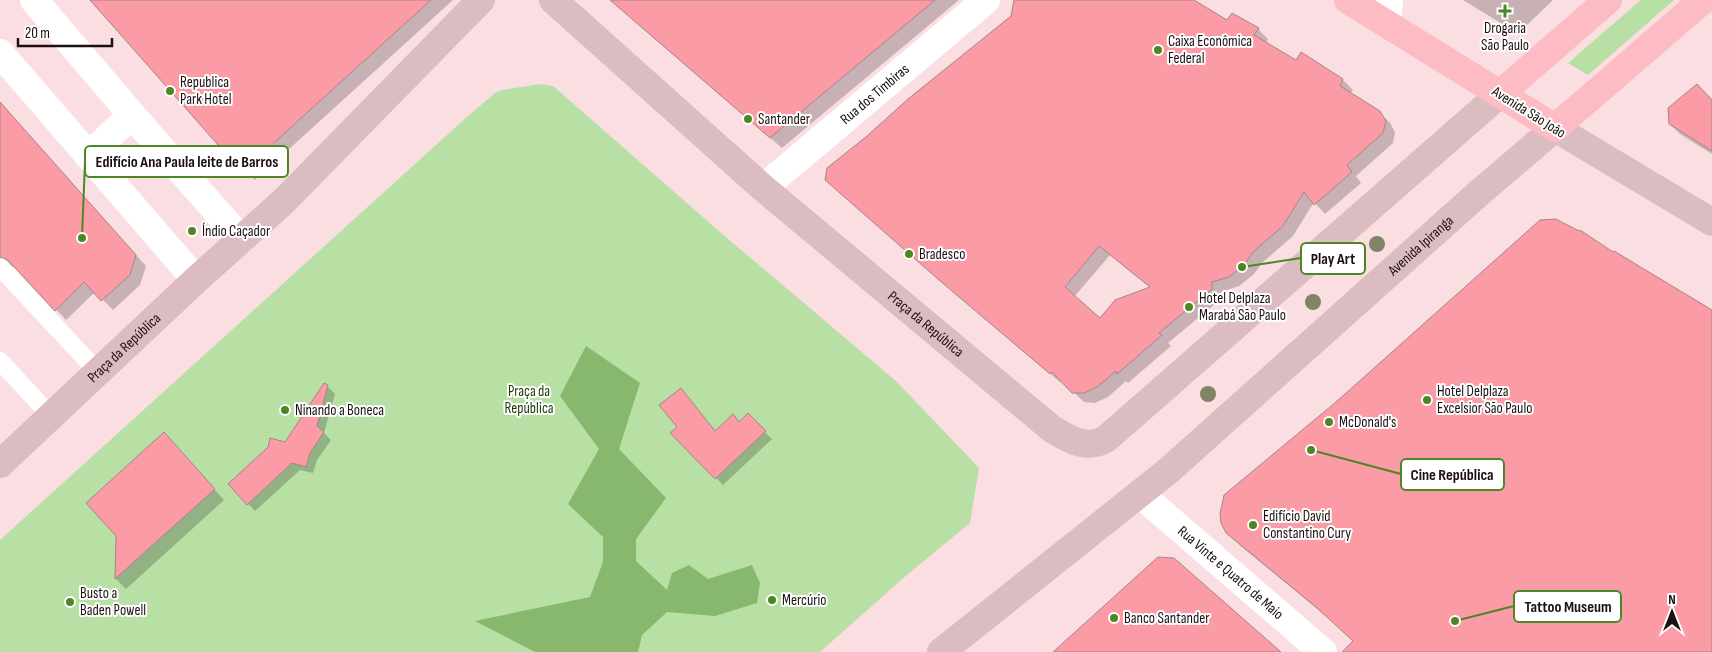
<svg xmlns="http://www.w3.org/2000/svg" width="1712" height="652" viewBox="0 0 1712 652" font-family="'Sofia Sans Condensed',sans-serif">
  <rect width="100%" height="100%" fill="#fbdee1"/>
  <g fill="#b8dfa4">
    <polygon points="1641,0 1674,0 1588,75 1568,63"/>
    <polygon points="541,84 553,86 720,232 897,382 979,468 970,523 908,574 820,652 0,652 0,540 468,116 495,93 502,90"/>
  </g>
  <polygon fill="#87b86d" points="586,346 640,383 619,449 666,498 636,539 636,561 667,590 672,573 689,565 708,579 752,565 760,583 757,603 715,616 667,612 642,635 638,652 535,652 475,621 590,597 603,562 603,537 568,504 599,449 560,396"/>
  <g fill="#0003" fill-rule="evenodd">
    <polygon points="91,0 453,0 255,180 235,162"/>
    <polygon points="610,0 959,0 782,148"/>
    <path d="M 1020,0 L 1192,0 L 1227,22 L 1258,29 L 1268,39 L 1266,43 L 1297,62 L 1343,80 L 1353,90 L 1350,94 L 1379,112 L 1390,123 L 1395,132 L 1393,143 L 1356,176 L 1361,183 L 1325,214 L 1314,202 L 1293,236 L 1263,262 L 1254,274 L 1239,286 L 1221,292 L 1221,299 L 1168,343 L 1171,346 L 1128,383 L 1126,381 L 1108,397 L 1095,403 L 1084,402 L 1062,381 L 1061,383 L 837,190 L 1012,17 ZM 1110,255 L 1151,288 L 1100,319 L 1074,297 Z"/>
    <polygon points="1463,0 1553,0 1527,25 1504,25"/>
    <polygon points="1712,101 1712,154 1680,134 1670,124"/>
    <polygon points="0,103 146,266 140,285 113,310 95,292 66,320 18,269 14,267 6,268 0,262"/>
    <polygon points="1712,319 1712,652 1360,652 1354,641 1328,618 1242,547 1230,535"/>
    <polygon points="327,386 335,394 324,433 331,440 317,460 313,473 300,470 255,511 229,484 285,443"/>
    <polygon points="681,389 716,432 740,423 748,415 772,439 723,485 672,433 679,427"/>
    <polygon points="164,433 224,500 126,589 116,579 118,535"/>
  </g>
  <g fill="#fa9ba5" stroke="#a58588" fill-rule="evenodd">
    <polygon points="90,0 431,0 244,170 234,163"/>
    <polygon points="610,0 935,0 770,138"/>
    <path d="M 1014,0 L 1194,0 L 1227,20 L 1232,13 L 1259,28 L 1254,35 L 1296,60 L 1301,52 L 1343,79 L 1340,86 L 1380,111 L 1386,121 L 1383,133 L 1347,165 L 1352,172 L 1314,205 L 1304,192 L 1283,226 L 1253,252 L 1245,264 L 1229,277 L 1212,282 L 1212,289 L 1159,333 L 1162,335 L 1117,374 L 1116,371 L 1097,387 L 1084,393 L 1072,393 L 1052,372 L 1050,374 L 939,280 L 825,180 L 827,168 L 867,136 L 908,99 L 1011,16 ZM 1099,246 L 1150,287 L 1115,300 L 1100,318 L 1065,287 Z"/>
    <polygon points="1697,84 1712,100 1712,151 1669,124 1668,108"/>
    <polygon points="0,102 136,255 130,275 101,301 84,282 55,311 8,260 0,257"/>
    <polygon points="1556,219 1579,231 1580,230 1613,252 1614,251 1712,310 1712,652 1342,652 1353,641 1316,607 1226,533 1221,523 1220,514 1224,495 1336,402 1540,220"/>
    <polygon points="324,383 328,385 317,426 324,432 310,453 306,467 292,463 247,505 228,484 268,447 270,438 285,442"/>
    <polygon points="681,388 715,431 733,414 739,422 748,413 766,431 715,479 670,433 677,427 659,405"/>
    <polygon points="164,432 215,489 115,579 116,536 86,503"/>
    <polygon points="1158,557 1174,558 1281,652 1053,652"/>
  </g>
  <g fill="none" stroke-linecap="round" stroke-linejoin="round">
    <g stroke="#fff" stroke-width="18">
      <polyline points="0,267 98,372"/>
      <polyline points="0,361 51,416"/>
    </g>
    <g stroke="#fff" stroke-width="28">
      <polyline points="1387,24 1389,0"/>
      <path id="s1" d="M 763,188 L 986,0"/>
      <path id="s2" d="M 1140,494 L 1323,652"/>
    </g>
    <g stroke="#fff" stroke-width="28">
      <polyline points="34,0 132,115 241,239"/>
      <polyline points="0,53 196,280"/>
      <polyline points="88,156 132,115"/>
    </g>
    <g stroke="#dbbdc1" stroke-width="28">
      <path id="s3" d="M 553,0 L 763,188 L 1052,429 C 1070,440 1086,450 1106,439 L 1500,94"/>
      <path id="s4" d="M 0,464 L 196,280 L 284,201 L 481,0"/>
      <path id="s5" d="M 941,652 L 1168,471 L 1479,193 L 1555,128 L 1712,222"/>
    </g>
    <g stroke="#fdbbc4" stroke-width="28">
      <polyline points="1348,0 1555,128 1703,0"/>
      <polyline points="1500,94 1608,0"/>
    </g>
  </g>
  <g fill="#808467">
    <circle cx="1377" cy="244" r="8"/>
    <circle cx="1313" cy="302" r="8"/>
    <circle cx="1208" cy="394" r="8"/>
  </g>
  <g fill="#4c8724" stroke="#fff" stroke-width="2">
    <path d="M1502.5 3.5h5v5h5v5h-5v5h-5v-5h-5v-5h5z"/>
    <circle cx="1158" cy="50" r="5"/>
    <circle cx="170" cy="91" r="5"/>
    <circle cx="748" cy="119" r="5"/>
    <circle cx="192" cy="231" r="5"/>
    <circle cx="909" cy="254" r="5"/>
    <circle cx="1189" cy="307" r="5"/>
    <circle cx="1427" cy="400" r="5"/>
    <circle cx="285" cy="410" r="5"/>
    <circle cx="1329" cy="422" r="5"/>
    <circle cx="1253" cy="525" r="5"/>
    <circle cx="772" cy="600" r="5"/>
    <circle cx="70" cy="602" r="5"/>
    <circle cx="1114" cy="618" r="5"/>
  </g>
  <g text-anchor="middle" stroke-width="4" stroke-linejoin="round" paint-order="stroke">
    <g font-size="15" fill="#1c1011" stroke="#fff" text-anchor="start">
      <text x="1505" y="33" text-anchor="middle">Drogaria<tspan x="1505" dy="17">São Paulo</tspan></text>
      <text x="1168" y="46">Caixa Econômica<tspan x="1168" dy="17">Federal</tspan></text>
      <text x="180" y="87">Republica<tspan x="180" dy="17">Park Hotel</tspan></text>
      <text x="758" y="124">Santander</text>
      <text x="202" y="236">Índio Caçador</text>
      <text x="919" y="259">Bradesco</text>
      <text x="1199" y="303">Hotel Delplaza<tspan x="1199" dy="17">Marabá São Paulo</tspan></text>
      <text x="1437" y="396">Hotel Delplaza<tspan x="1437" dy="17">Excelsior São Paulo</tspan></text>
      <text x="295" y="415">Ninando a Boneca</text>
      <text x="1339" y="427">McDonald's</text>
      <text x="1263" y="521">Edifício David<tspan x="1263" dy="17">Constantino Cury</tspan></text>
      <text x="80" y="598">Busto a<tspan x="80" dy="17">Baden Powell</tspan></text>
      <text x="782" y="605">Mercúrio</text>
      <text x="1124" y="623">Banco Santander</text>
    </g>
    <g font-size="15" fill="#1c1011" stroke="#fff">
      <text dy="5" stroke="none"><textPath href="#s1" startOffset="146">Rua dos Timbiras</textPath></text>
      <text transform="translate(1529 112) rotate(32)" y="5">Avenida São João</text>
      <text dy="5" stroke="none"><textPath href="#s5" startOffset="629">Avenida Ipiranga</textPath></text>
      <text dy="5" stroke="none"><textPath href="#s3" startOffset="494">Praça da República</textPath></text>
      <text dy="5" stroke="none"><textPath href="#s4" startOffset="170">Praça da República</textPath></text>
      <text dy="5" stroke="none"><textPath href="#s2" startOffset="120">Rua Vinte e Quatro de Maio</textPath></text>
    </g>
    <g font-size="15" fill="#1b3a04" stroke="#fff">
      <text x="529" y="396">Praça da<tspan x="529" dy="17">República</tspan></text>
    </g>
  </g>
  <path fill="none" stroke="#4c8724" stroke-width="2" d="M82 238L85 161M1242 267L1301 258M1311 450L1401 474M1455 621L1514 606"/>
  <g fill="#4c8724" stroke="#fff" stroke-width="2">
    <circle cx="82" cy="238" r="5"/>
    <circle cx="1242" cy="267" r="5"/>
    <circle cx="1311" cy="450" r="5"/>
    <circle cx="1455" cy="621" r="5"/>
  </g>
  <g fill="#fff" stroke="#4c8724" stroke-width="2">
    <rect x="85" y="146" width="203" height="31" rx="5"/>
    <rect x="1301" y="243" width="64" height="31" rx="5"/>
    <rect x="1401" y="459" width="103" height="31" rx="5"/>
    <rect x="1514" y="591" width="107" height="31" rx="5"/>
  </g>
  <g font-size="16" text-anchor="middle" font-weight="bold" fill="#1c1011">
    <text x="187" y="167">Edifício Ana Paula leite de Barros</text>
    <text x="1333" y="264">Play Art</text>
    <text x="1452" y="480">Cine República</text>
    <text x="1568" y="612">Tattoo Museum</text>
  </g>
  <g transform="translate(1672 612)" stroke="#ffffff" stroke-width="4" paint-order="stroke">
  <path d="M0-4L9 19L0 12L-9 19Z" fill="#1c1011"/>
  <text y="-8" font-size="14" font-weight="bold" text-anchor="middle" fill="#1c1011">N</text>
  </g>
  <path d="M18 38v8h94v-8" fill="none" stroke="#1c1011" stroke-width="2.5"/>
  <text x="25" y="38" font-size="15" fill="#1c1011" stroke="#ffffff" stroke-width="4" paint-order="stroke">20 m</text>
</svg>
